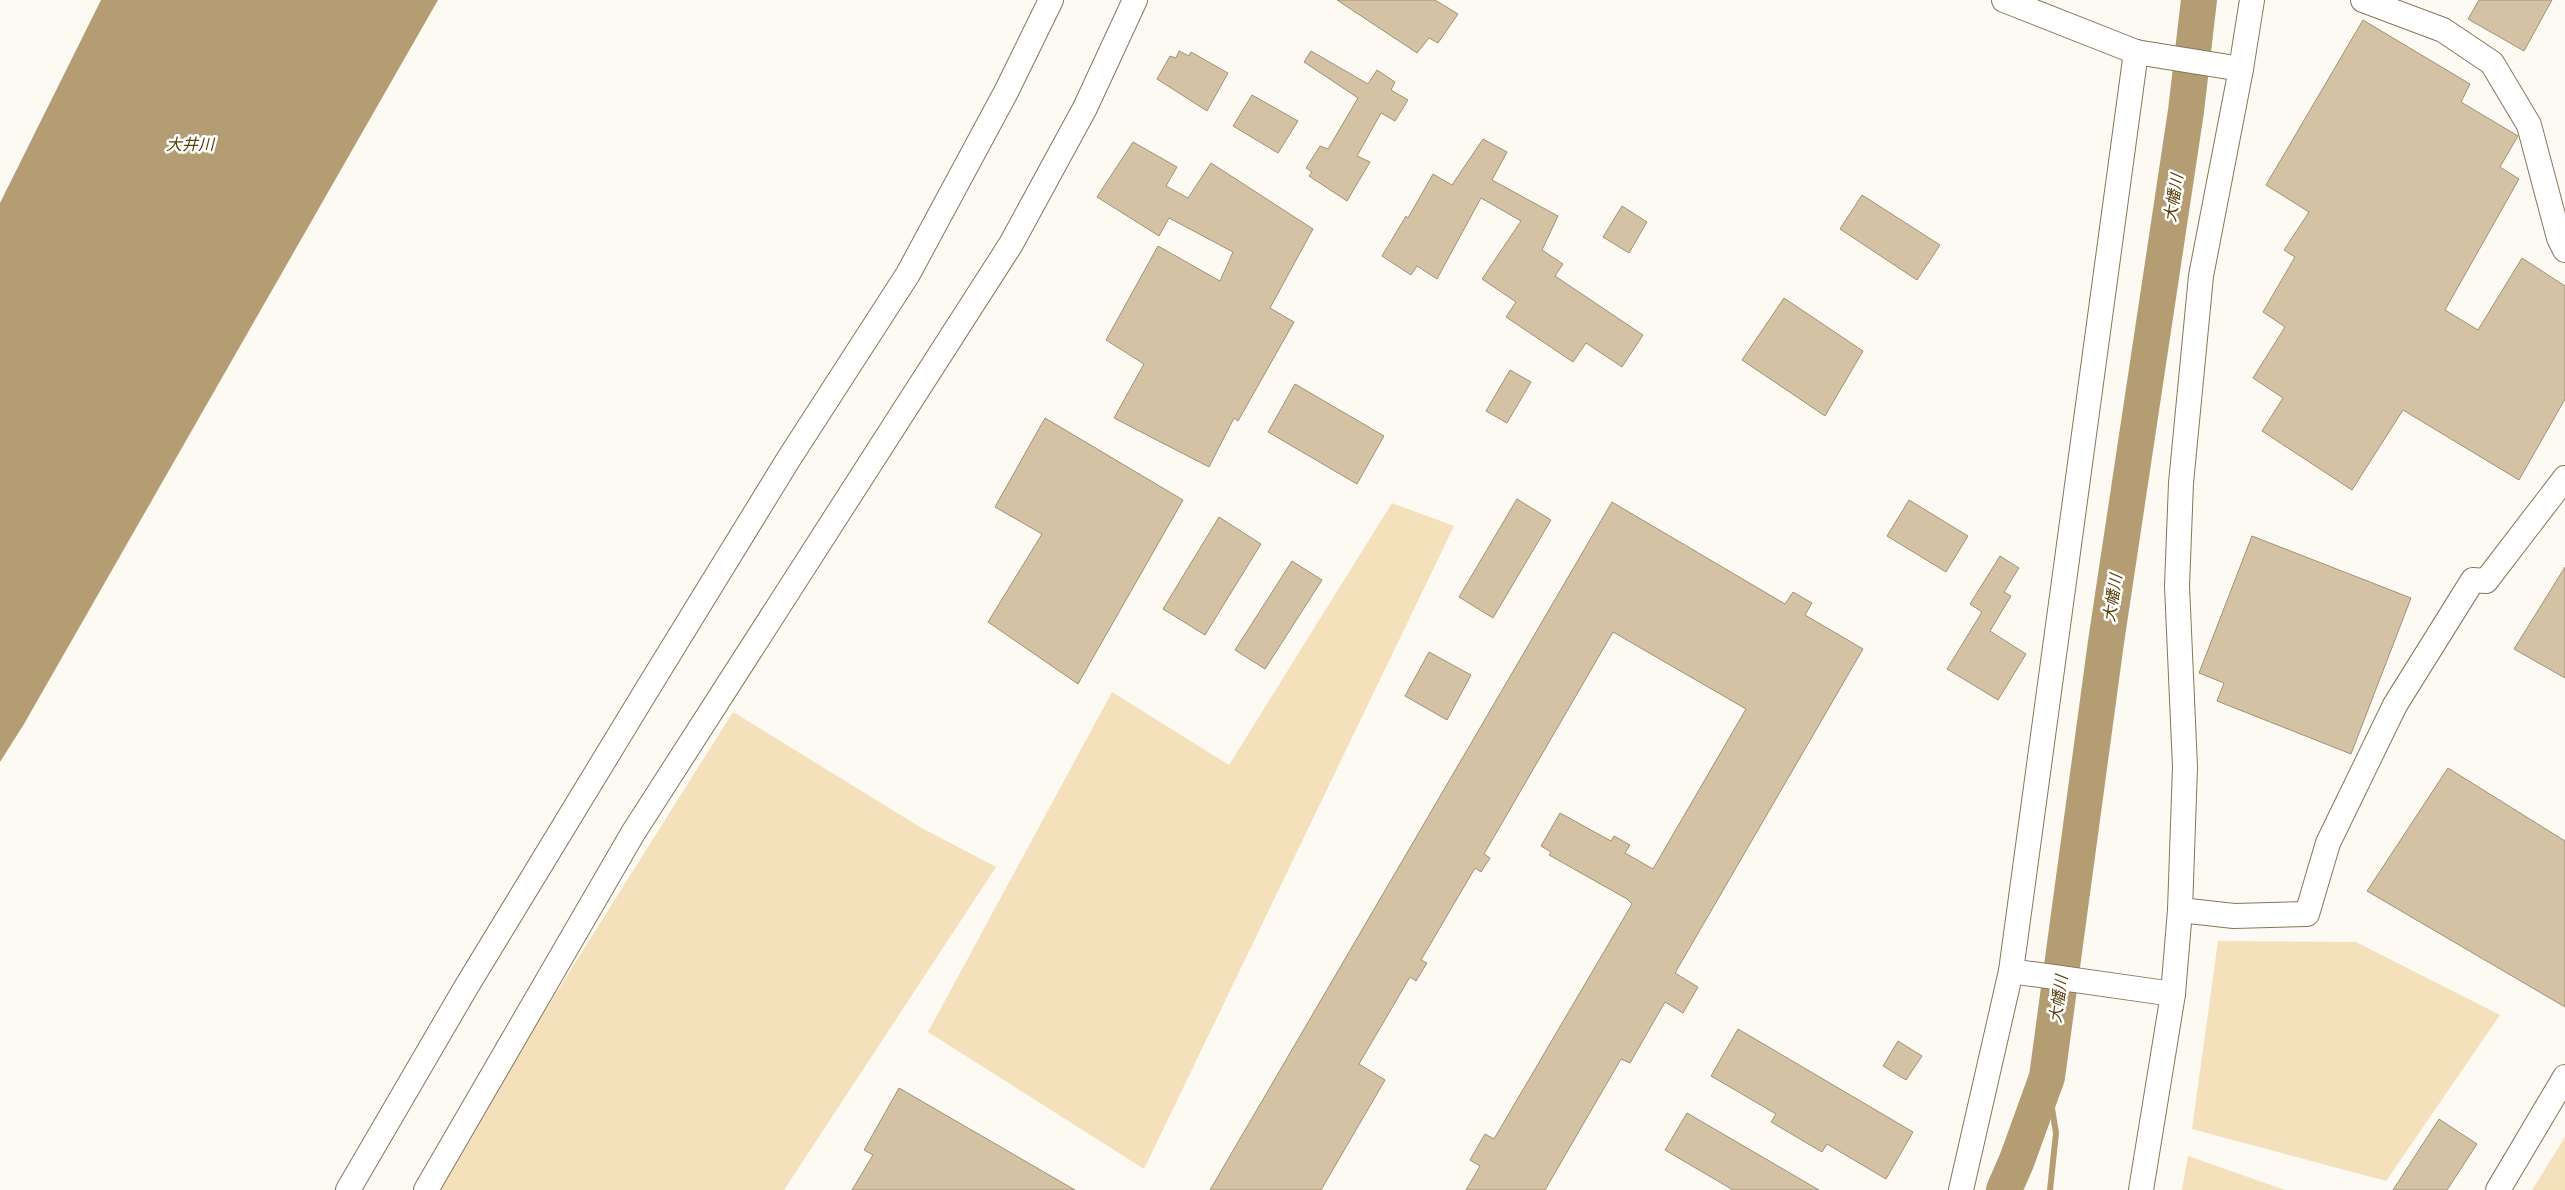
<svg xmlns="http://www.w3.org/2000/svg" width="2565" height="1190" viewBox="0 0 2565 1190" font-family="'IBM Plex Serif','Noto Sans JP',serif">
  <rect width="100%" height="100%" fill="#fdfaf3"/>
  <g fill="#f5e0bc">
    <polygon points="1392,503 1454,526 1144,1169 928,1032 1112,692 1229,765"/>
    <polygon points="733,712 920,827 996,867 784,1190 432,1190"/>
    <polygon points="2218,941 2356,942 2500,1015 2386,1181 2192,1129"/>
    <polygon points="2565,1137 2565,1190 2532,1190"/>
    <polygon points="2188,1156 2285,1190 2182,1190"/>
  </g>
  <polygon fill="#b49d73" points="101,0 438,0 24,724 0,762 0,203"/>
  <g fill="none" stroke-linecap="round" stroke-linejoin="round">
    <polyline stroke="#b49d73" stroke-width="6" points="2047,1077 2056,1133 2050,1190"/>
    <polyline stroke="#b49d73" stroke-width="36" points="2004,1190 2017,1160 2047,1077 2106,642 2186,111 2199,0"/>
  </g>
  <g fill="#d4c2a4" stroke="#a29174">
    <polygon points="1337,0 1435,0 1458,14 1438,43 1429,38 1417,53"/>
    <polygon points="2479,0 2552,0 2524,51 2468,19"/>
    <polygon points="2363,20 2470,84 2461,102 2518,136 2500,167 2519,179 2445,310 2478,330 2522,258 2565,286 2565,399 2519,480 2403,410 2352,490 2262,431 2283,398 2253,378 2285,327 2263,312 2295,257 2284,250 2309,212 2266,185"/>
    <polygon points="1179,51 1189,56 1191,52 1228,73 1207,111 1157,79 1170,56 1176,58"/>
    <polygon points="1311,51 1368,84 1377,70 1395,82 1391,90 1408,100 1395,121 1381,113 1357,156 1370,162 1347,201 1309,176 1312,172 1306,168 1320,146 1328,149 1358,98 1304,62"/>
    <polygon points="1252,95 1298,121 1278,153 1233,126"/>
    <polygon points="1483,139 1507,152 1492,180 1558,216 1542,250 1563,264 1555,276 1643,335 1622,367 1586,343 1573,362 1506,317 1516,302 1482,279 1521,221 1481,198 1437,279 1417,266 1411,275 1382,256 1406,216 1408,218 1433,174 1452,185"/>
    <polygon points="1133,142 1177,167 1166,186 1188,198 1211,163 1313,229 1270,308 1294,322 1238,421 1234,418 1209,467 1114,418 1144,364 1106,340 1158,246 1220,281 1233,252 1169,218 1159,236 1097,197"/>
    <polygon points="1862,195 1940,245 1917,280 1840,229"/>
    <polygon points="1622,206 1647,222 1629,253 1603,237"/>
    <polygon points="1784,298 1863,351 1825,416 1742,360"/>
    <polygon points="1510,370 1531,382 1507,423 1486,411"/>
    <polygon points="1295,384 1384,436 1357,484 1268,432"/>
    <polygon points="1045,418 1183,500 1078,684 988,622 1042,534 995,507"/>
    <polygon points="1517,499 1551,520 1493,618 1459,597"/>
    <polygon points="1909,500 1968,536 1946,572 1887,536"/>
    <polygon points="1612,502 1785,604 1793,592 1812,603 1805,615 1863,649 1675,973 1698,987 1683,1013 1665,1002 1630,1063 1621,1059 1545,1190 1466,1190 1480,1166 1470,1160 1485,1134 1494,1139 1632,904 1627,899 1549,855 1551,852 1541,846 1560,813 1611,841 1614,836 1630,845 1625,853 1653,869 1746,709 1613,632 1484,854 1490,858 1481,872 1475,868 1421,960 1427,963 1416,981 1410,977 1359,1064 1385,1080 1321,1190 1210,1190"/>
    <polygon points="1219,517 1261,544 1205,635 1163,609"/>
    <polygon points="2252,536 2411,598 2351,754 2217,701 2224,683 2199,673"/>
    <polygon points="2000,556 2019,568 2004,592 2011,596 1990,631 2026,654 1998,700 1947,669 1982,612 1970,604"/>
    <polygon points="1292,561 1322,580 1265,669 1235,650"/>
    <polygon points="2565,567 2565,678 2514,649"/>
    <polygon points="1429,652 1471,675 1447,720 1405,696"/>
    <polygon points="2448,768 2565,841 2565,1007 2367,891"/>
    <polygon points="1738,1029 1913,1132 1886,1179 1827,1144 1822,1152 1771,1122 1776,1114 1711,1076"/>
    <polygon points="1898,1041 1922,1056 1906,1080 1883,1066"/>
    <polygon points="899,1088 1075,1190 852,1190 873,1155 864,1150"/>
    <polygon points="1687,1113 1819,1190 1733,1190 1665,1150"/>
    <polygon points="2439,1119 2477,1144 2447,1190 2393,1190"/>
  </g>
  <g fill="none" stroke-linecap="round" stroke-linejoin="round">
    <defs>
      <g id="minor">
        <polyline points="2004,0 2136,52 2241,69"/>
        <polyline points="2363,0 2443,30 2492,63 2529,125 2559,238 2565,250"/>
        <polyline points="2180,910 2234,916 2307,914 2328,843 2395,705 2473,580 2486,581 2565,478"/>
        <polyline points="2011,971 2173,994"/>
        <polyline points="348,1190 465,989 648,688 788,460 908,274 1006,92 1051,0"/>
        <polyline points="426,1190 633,833 1011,244 1085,108 1135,0"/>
        <polyline points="1961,1190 2011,971 2136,52"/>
        <polyline points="2141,1190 2173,994 2180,910 2185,767 2177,586 2181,483 2201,276 2241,69 2252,0"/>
        <polyline points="2498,1190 2565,1077"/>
      </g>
    </defs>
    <use href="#minor" stroke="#86765a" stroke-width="26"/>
    <use href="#minor" stroke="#fff" stroke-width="24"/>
  </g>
  <g text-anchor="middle" stroke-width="5" stroke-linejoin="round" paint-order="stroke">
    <g font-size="16" font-style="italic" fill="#583f09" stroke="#fff">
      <text x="190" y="150">大井川</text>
      <text transform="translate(2173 198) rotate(-81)" y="6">大幡川</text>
      <text transform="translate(2112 598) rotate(-81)" y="6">大幡川</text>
      <text transform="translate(2058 999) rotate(-82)" y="6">大幡川</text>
    </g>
  </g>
</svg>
